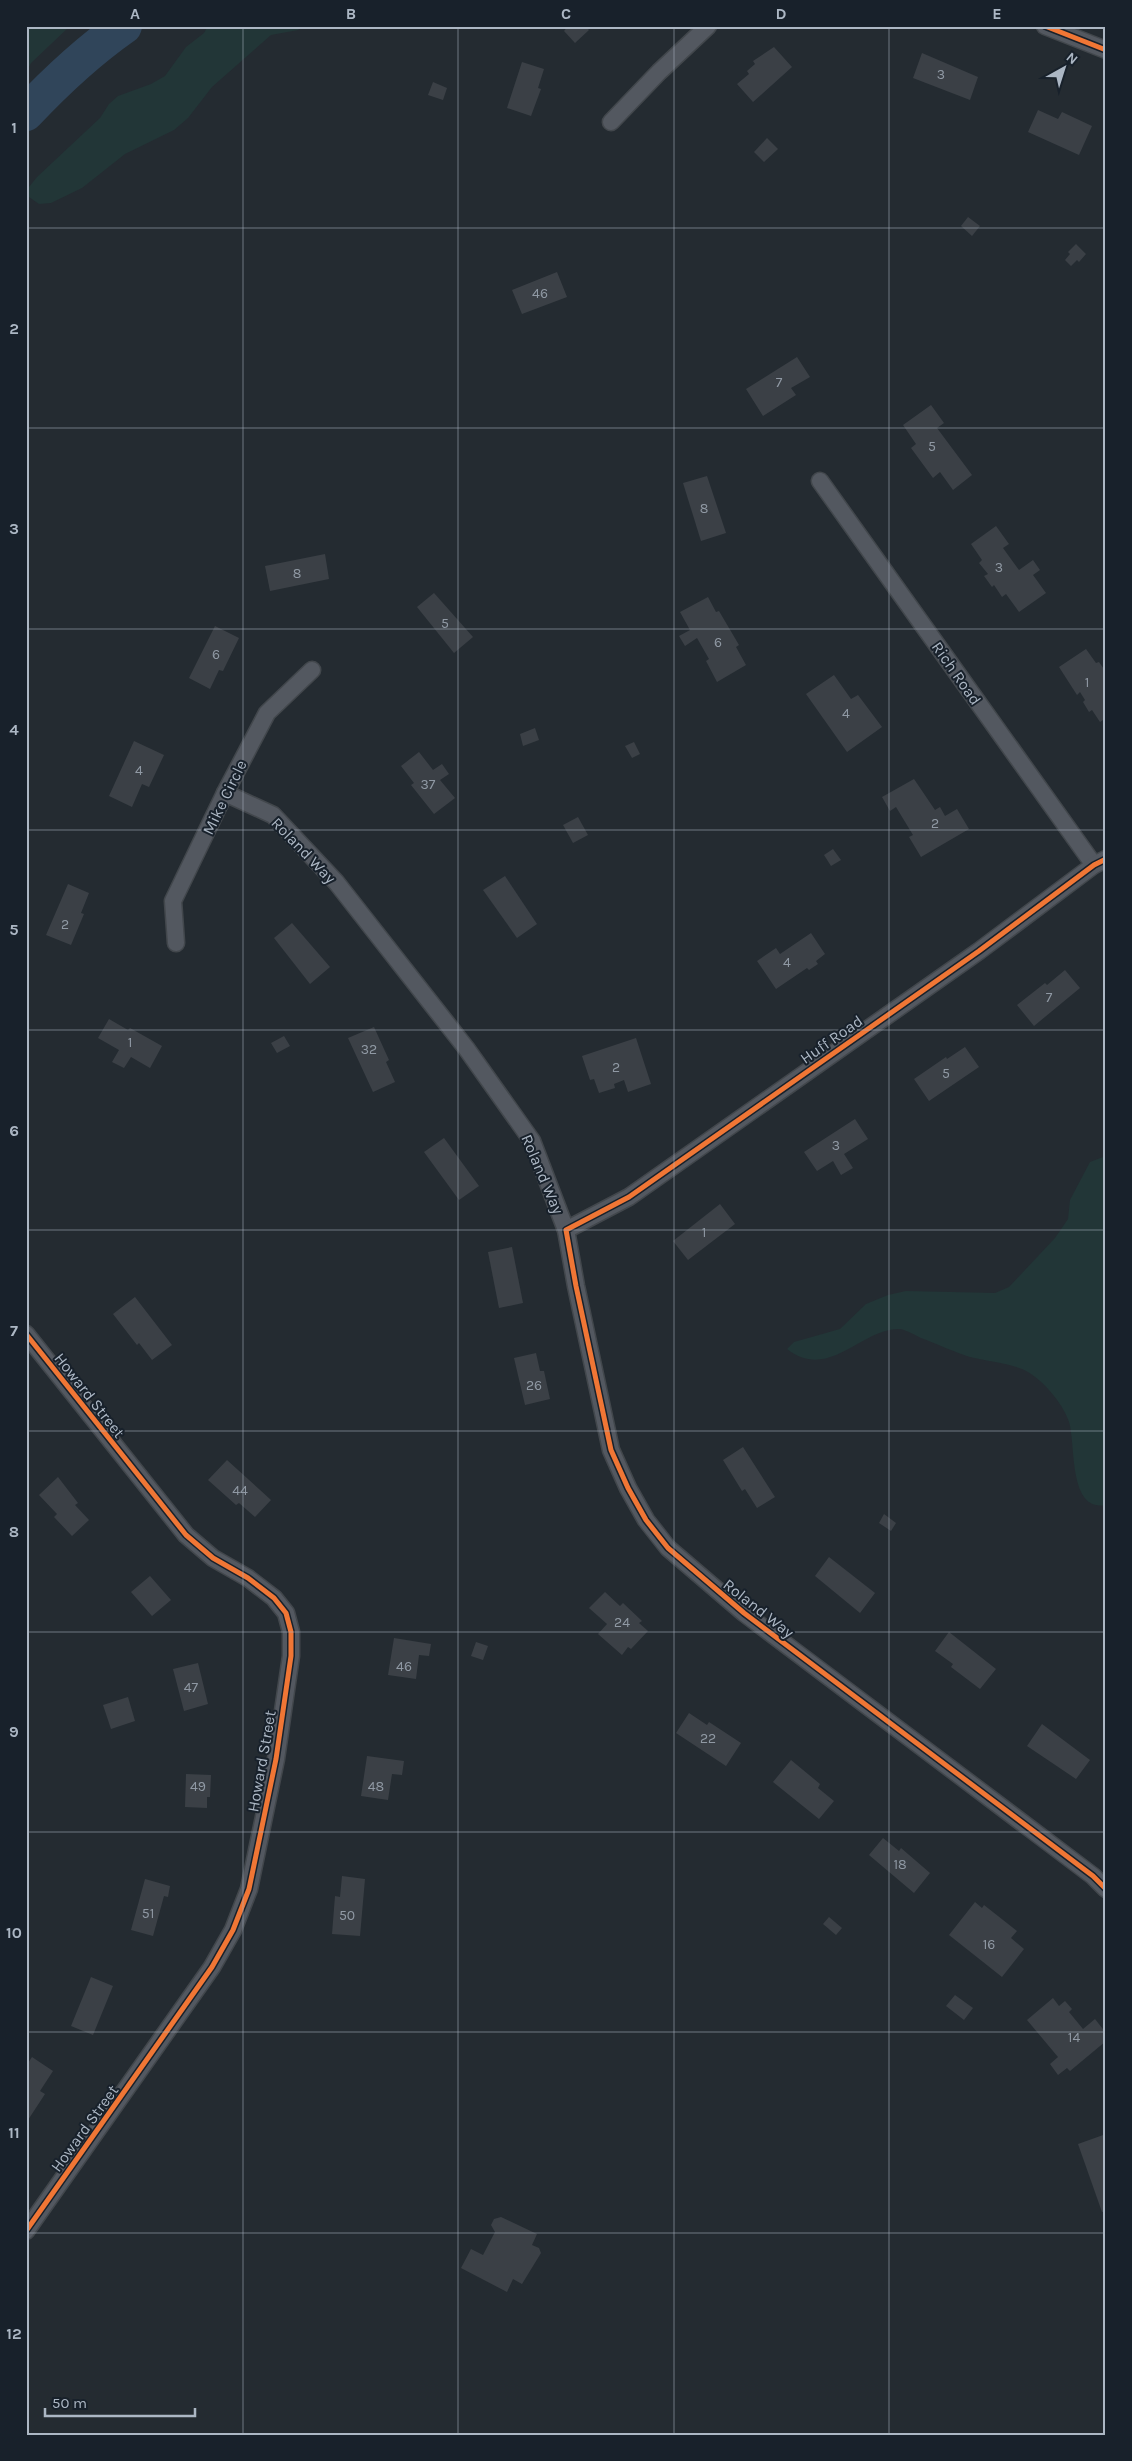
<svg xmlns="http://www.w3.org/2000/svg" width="1132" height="2461" viewBox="0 0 1132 2461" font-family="Karla,sans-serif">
  <rect width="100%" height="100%" fill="#242b31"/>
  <g fill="#223637">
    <polygon points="26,26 70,26 31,63 26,73"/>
    <polygon points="208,26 303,26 298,30 271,35 212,87 188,118 174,130 125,154 82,188 51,203 39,204 29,197 29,187 37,177 100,118 109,104 118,96 151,84 165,76 186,47 204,33"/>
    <polygon points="26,93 39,121 26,135"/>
    <path d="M 1103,1157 L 1106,1157 L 1106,1505 C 1068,1512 1076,1445 1069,1422 C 1063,1403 1041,1377 1022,1369 C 1006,1363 987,1361 970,1357 C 954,1352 937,1344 921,1338 C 915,1335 906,1330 900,1329 C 861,1328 829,1382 787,1349 L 794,1342 L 840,1329 L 866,1304 L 888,1295 L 906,1291 L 995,1293 L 1009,1287 L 1055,1238 L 1068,1219 L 1070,1200 L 1090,1162 Z"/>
  </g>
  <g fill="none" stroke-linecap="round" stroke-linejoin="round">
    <path stroke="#30455a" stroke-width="36" d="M 26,113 C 57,80 87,52 124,26"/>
  </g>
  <g fill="#3b4046">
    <polygon points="568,26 585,26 589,30 575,43 564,31"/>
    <polygon points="774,47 792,67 753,102 737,84 749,74 747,71 755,64 753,61"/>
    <polygon points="922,53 978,77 970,100 913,78"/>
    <polygon points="522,62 544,69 538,88 541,89 531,116 507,108"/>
    <polygon points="433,82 447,88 443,100 428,95"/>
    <polygon points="1038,110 1058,119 1062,112 1092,126 1079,155 1028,132"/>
    <polygon points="767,138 778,149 764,162 754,152"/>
    <polygon points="968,217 980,226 972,236 961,226"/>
    <polygon points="1076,244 1086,254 1079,262 1077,260 1071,266 1065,260 1070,254 1068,252"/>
    <polygon points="557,272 567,297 522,314 512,290"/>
    <polygon points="797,357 810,377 791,388 796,395 763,416 746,389"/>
    <polygon points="931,405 944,423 937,428 972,475 953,490 940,472 933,478 911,448 916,444 903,425"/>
    <polygon points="707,476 726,533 701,541 683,483"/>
    <polygon points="996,526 1009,544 1003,548 1019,570 1033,560 1040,570 1033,575 1046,593 1019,612 1006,594 1002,597 994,585 992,587 984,576 988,574 979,563 982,560 971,544"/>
    <polygon points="325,554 329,579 270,591 265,566"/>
    <polygon points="434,593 473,637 454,653 417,607"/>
    <polygon points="708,597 716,612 719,611 739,645 736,647 746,665 717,682 706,661 709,659 697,638 685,646 679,636 690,630 680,612"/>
    <polygon points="215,626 239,638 223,671 219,670 210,689 189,678"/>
    <polygon points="1086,649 1096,663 1099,662 1106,672 1106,718 1100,722 1092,710 1089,712 1083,702 1085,700 1080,692 1077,695 1059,667"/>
    <polygon points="834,675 851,699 858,695 882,727 847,752 806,694"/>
    <polygon points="535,728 539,740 523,746 520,734"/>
    <polygon points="134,741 164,755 149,787 142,784 132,807 109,796"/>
    <polygon points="634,742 640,754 632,758 625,746"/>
    <polygon points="419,752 433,770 442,764 449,774 440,780 455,798 434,814 411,785 414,783 401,766"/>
    <polygon points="914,779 935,810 940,807 945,816 957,809 969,829 921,857 909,837 913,835 896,807 890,811 882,797"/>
    <polygon points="578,817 588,835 573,843 563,825"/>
    <polygon points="833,849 841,860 831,866 824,855"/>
    <polygon points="505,876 537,924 517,938 483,890"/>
    <polygon points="68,884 89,893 81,913 84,914 71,945 46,935"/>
    <polygon points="292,923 330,967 310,984 274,938"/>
    <polygon points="811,933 825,954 816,961 818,964 809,970 807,968 776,989 757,961 776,948 780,954"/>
    <polygon points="1065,970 1080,988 1034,1026 1017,1005 1045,983 1047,985"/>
    <polygon points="109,1019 128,1030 130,1028 162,1046 150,1068 131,1057 124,1068 112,1062 119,1050 98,1038"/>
    <polygon points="374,1027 389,1060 386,1062 395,1082 373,1092 348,1038"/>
    <polygon points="284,1036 290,1046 277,1053 271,1043"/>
    <polygon points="636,1038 651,1084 628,1092 624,1080 614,1084 615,1088 599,1093 594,1079 590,1080 582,1056"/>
    <polygon points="965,1047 979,1067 929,1101 914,1079 946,1057 947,1059"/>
    <polygon points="855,1119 868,1139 844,1154 853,1168 841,1175 833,1161 817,1171 804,1152"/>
    <polygon points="444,1138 479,1186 459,1200 424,1152"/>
    <polygon points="720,1204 735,1224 688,1260 673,1241"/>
    <polygon points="512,1247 523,1303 499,1308 488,1252"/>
    <polygon points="135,1297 172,1345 152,1360 139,1343 137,1345 113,1314"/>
    <polygon points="536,1353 540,1371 544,1371 550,1399 525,1405 514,1358"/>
    <polygon points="743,1447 775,1497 757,1508 745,1489 742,1491 723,1460"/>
    <polygon points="227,1460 271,1500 255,1517 239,1503 236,1505 208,1480"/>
    <polygon points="58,1477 78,1503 75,1505 89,1520 72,1536 54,1517 57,1514 39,1495"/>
    <polygon points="884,1514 896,1523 891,1531 879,1523"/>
    <polygon points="829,1557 875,1593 860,1613 815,1576"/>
    <polygon points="150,1576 171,1600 152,1616 131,1592"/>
    <polygon points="605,1592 620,1606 623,1603 642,1621 639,1623 648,1631 631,1649 628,1647 622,1655 598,1634 607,1624 589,1608"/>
    <polygon points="949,1632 996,1669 980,1689 951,1667 953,1664 935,1651"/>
    <polygon points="394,1638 431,1644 429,1656 419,1655 416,1679 388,1675"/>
    <polygon points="476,1642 488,1646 483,1660 471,1656"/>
    <polygon points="198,1663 208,1704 184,1711 173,1669"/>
    <polygon points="128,1697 135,1721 111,1729 103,1705"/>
    <polygon points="689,1713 707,1725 709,1722 741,1743 726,1766 676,1733"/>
    <polygon points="1042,1724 1090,1760 1076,1779 1027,1746"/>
    <polygon points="367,1756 404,1761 402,1775 392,1774 388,1800 361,1796"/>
    <polygon points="791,1760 820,1784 818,1788 834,1801 819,1819 773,1782"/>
    <polygon points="186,1774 211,1775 210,1797 207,1797 207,1808 185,1807"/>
    <polygon points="883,1838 899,1851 901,1848 930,1873 914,1893 869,1855"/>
    <polygon points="342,1876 365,1879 360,1936 332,1934 335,1896 340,1897"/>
    <polygon points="145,1879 170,1886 168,1897 164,1896 153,1936 131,1930"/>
    <polygon points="975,1902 982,1908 984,1905 1017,1931 1011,1938 1024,1949 1002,1977 949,1935"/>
    <polygon points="829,1917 842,1928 836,1935 823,1924"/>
    <polygon points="91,1977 113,1986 93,2035 71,2026"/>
    <polygon points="955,1995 973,2008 964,2020 946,2006"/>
    <polygon points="1053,1998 1059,2006 1065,2001 1072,2009 1069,2012 1083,2029 1095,2019 1106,2033 1106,2041 1070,2071 1067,2068 1058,2075 1050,2064 1058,2057 1027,2020"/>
    <polygon points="32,2057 53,2071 40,2091 45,2094 28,2120 26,2066"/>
    <polygon points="1106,2134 1106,2211 1102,2212 1078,2144"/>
    <polygon points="501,2217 537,2234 532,2245 539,2248 541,2253 522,2284 513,2279 507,2292 461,2268 471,2249 483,2255 495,2232 491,2225 494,2219"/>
  </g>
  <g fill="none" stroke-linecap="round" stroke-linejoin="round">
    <defs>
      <g id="minor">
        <polyline points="1045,26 1106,50"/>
        <polyline points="611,122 659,72 708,26"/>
        <polyline points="820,481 1094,865"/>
        <polyline points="225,793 273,815 336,882 466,1048 532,1141 566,1230 576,1286 611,1450 628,1488 646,1520 668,1548 744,1613 1093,1876 1106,1889"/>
        <polyline points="176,943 173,901 225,793 267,713 312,670"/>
        <polyline points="566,1230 629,1197 979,951 1094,865 1106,859"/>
        <polyline points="26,1334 186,1535 213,1558 248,1578 274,1598 286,1613 291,1632 291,1656 276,1759 249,1889 233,1930 212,1967 26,2231"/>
      </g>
    </defs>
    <use href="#minor" stroke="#42474c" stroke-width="19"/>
    <use href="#minor" stroke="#535860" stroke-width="16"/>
    <defs>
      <g id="cycleway">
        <polyline points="1045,26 1106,50"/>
        <polyline points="1106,859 1094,865 979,951 629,1197 566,1230 576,1286 611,1450 628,1488 646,1520 668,1548 744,1613 1093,1876 1106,1889"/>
        <polyline points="26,1334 186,1535 213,1558 248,1578 274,1598 286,1613 291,1632 291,1656 276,1759 249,1889 233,1930 212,1967 26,2231"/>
      </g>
    </defs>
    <use href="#cycleway" stroke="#18212b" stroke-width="8"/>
    <use href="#cycleway" stroke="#f07635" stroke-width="5"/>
  </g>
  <path fill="none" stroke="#acb7c4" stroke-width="1" stroke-opacity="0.55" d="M 243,26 L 243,2435M 458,26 L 458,2435M 674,26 L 674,2435M 889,26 L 889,2435M 26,228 L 1106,228M 26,428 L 1106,428M 26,629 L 1106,629M 26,830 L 1106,830M 26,1030 L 1106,1030M 26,1230 L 1106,1230M 26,1431 L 1106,1431M 26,1632 L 1106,1632M 26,1832 L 1106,1832M 26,2032 L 1106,2032M 26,2233 L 1106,2233"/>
  <g text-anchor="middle" stroke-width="4" stroke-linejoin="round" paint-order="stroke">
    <g font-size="14" fill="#9099a4">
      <text x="941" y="79">3</text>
      <text x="540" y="298">46</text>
      <text x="779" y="387">7</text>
      <text x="932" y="451">5</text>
      <text x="704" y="513">8</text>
      <text x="999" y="572">3</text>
      <text x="297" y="578">8</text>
      <text x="445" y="628">5</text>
      <text x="718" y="647">6</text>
      <text x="216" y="659">6</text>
      <text x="1087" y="687">1</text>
      <text x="846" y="718">4</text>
      <text x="139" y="775">4</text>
      <text x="428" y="789">37</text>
      <text x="935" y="828">2</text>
      <text x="65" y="929">2</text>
      <text x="787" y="967">4</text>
      <text x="1049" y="1002">7</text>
      <text x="130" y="1047">1</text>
      <text x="369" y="1054">32</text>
      <text x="616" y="1072">2</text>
      <text x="946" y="1078">5</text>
      <text x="836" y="1150">3</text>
      <text x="704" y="1237">1</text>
      <text x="534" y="1390">26</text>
      <text x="240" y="1495">44</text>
      <text x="622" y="1627">24</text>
      <text x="404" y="1671">46</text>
      <text x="191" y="1692">47</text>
      <text x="708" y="1743">22</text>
      <text x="198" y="1791">49</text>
      <text x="376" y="1791">48</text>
      <text x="900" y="1869">18</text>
      <text x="148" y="1918">51</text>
      <text x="347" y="1920">50</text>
      <text x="989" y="1949">16</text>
      <text x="1074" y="2042">14</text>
    </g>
    <g font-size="16" fill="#acb7c4" stroke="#18212b">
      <text transform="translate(957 673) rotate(55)" y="6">Rich Road</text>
      <text transform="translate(224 797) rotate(-64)" y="6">Mike Circle</text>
      <text transform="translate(304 850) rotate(46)" y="6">Roland Way</text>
      <text transform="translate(831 1039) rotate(-35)" y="6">Huff Road</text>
      <text transform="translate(543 1174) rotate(67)" y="6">Roland Way</text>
      <text transform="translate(90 1395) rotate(52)" y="6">Howard Street</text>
      <text transform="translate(759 1608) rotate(38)" y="6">Roland Way</text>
      <text transform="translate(261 1761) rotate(-80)" y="6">Howard Street</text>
      <text transform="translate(84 2128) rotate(-54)" y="6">Howard Street</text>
    </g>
  </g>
  <rect width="1132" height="2461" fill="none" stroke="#18212b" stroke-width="55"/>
  <g transform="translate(1064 68) rotate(39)" stroke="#18212b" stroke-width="4" paint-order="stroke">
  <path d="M0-4L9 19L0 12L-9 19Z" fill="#acb7c4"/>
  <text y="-8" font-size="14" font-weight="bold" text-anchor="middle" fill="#acb7c4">N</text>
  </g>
  <path d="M45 2408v8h150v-8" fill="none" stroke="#acb7c4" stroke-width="2.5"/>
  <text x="52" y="2408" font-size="15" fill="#acb7c4" stroke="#18212b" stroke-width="4" paint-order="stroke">50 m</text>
  <rect x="28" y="28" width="1076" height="2406" fill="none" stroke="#acb7c4" stroke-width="2"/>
  <g font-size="16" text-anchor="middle" font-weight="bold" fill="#acb7c4">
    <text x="135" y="19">A</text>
    <text x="351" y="19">B</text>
    <text x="566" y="19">C</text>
    <text x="781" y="19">D</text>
    <text x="997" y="19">E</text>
    <text x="14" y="133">1</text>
    <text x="14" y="334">2</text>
    <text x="14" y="534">3</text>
    <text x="14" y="735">4</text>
    <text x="14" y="935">5</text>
    <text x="14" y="1136">6</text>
    <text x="14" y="1336">7</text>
    <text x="14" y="1537">8</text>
    <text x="14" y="1737">9</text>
    <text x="14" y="1938">10</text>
    <text x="14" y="2138">11</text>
    <text x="14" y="2339">12</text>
  </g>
</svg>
